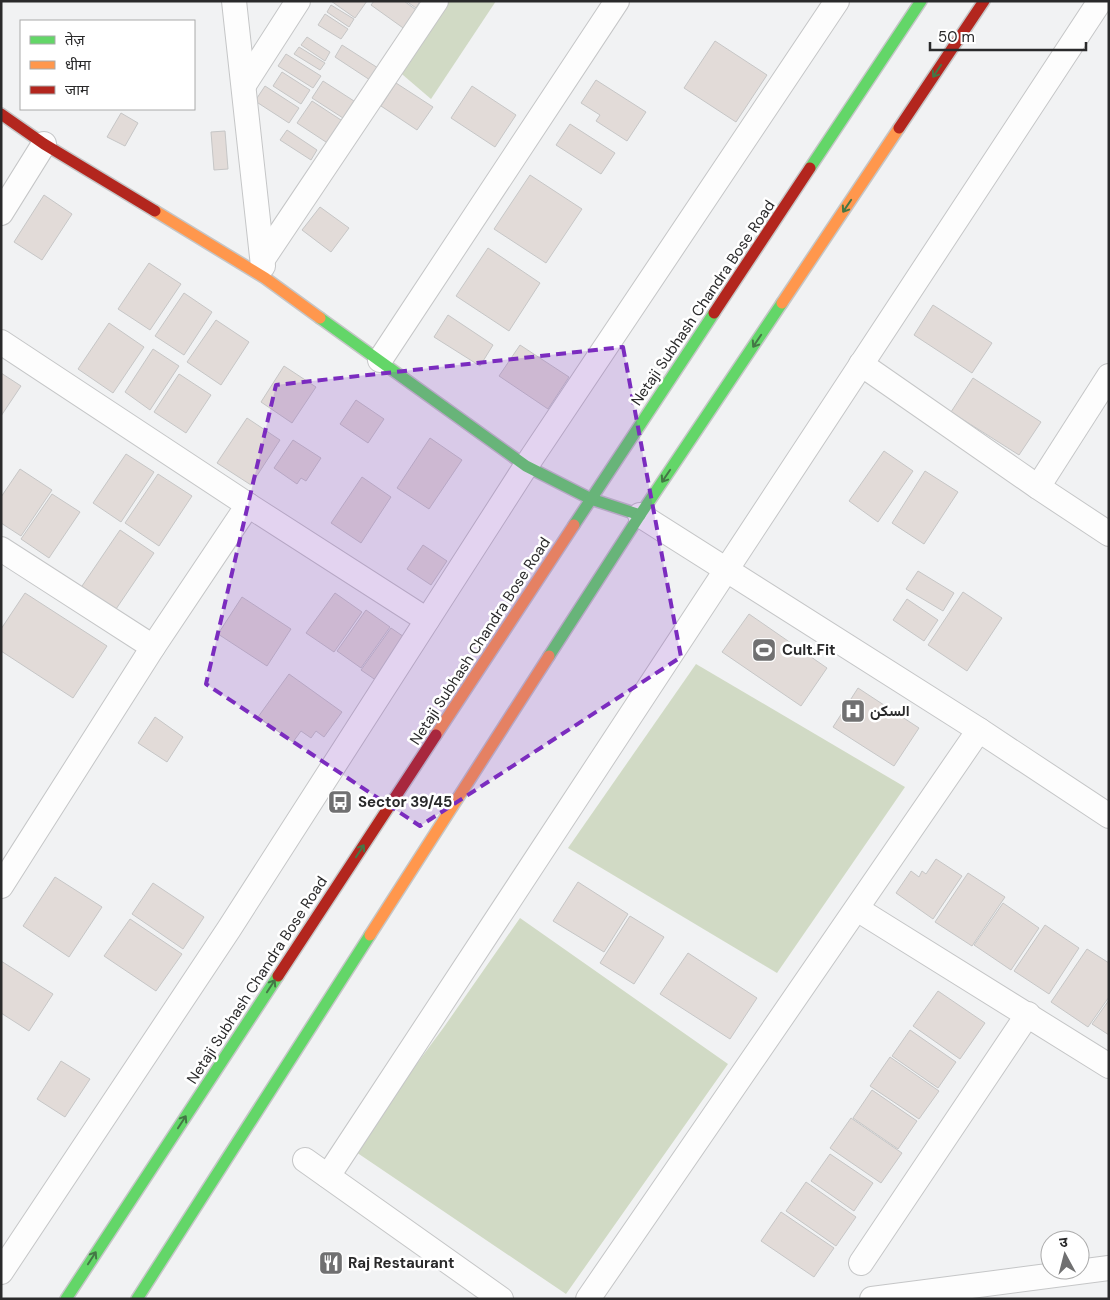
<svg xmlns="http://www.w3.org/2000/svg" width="1110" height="1300" viewBox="0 0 1110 1300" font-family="'DM Sans',Vazirmatn,'Noto Sans Devanagari',sans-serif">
  <rect width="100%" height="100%" fill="#f1f2f3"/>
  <g fill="#d1dac5">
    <polygon points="442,1 496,1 431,99 396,69"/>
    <polygon points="696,664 905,787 777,973 568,848"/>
    <polygon points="520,918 728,1064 566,1294 353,1150 444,1027"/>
  </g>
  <g fill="#e2dbd8" stroke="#c6c6c6">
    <polygon points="331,1 367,1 355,18"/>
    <polygon points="374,1 404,1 419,12 406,30 371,5"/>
    <polygon points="406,1 420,1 416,8"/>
    <polygon points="331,5 354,19 349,27 327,12"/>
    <polygon points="325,14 348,29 341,39 318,25"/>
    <polygon points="307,37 330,52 325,61 301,45"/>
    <polygon points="715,41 767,75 736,122 684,88"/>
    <polygon points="342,45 378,68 370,80 335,57"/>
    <polygon points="299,47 325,63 320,70 294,54"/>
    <polygon points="286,54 321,76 313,88 278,66"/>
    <polygon points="282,72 310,90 301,104 273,86"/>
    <polygon points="596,80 646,112 627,141 596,121 600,115 581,103"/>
    <polygon points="323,81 354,101 343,118 312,98"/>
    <polygon points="396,83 433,107 417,130 381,106"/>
    <polygon points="265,86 299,108 289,123 255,101"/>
    <polygon points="472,86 516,115 495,147 451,118"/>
    <polygon points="312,101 344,122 329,144 297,123"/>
    <polygon points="121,113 138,123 125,146 107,137"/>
    <polygon points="570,124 615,153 601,174 556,145"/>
    <polygon points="287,130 317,150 311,160 280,140"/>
    <polygon points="225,131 228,169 214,170 211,132"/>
    <polygon points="530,175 582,209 546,263 494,229"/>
    <polygon points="44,195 72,214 42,260 14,242"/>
    <polygon points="320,207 349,228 331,252 302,230"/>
    <polygon points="488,248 540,283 509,331 456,296"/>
    <polygon points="149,263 181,284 150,330 118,309"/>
    <polygon points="184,293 212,312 184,355 155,336"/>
    <polygon points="933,305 992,343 972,373 914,335"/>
    <polygon points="448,315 493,345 480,366 434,337"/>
    <polygon points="216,320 249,342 221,385 187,362"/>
    <polygon points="109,323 144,347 113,393 78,369"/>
    <polygon points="520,345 569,377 548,409 499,376"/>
    <polygon points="153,349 179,366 150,410 125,392"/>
    <polygon points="284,366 316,387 292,423 261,402"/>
    <polygon points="1,373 21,386 1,416"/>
    <polygon points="179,374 211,395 186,433 154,412"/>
    <polygon points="973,378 1041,422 1019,455 951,412"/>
    <polygon points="356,400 384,419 368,443 340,424"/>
    <polygon points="247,418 280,440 251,485 217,463"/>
    <polygon points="430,438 462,460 429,509 397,488"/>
    <polygon points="293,440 321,458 306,481 301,478 297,484 274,468"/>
    <polygon points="884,451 913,471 878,522 849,501"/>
    <polygon points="126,454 154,472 121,522 93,503"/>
    <polygon points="20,469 52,490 21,536 1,523 1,497"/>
    <polygon points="925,471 958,492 924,544 892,523"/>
    <polygon points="158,474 192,496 159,546 125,523"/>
    <polygon points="362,477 391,497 361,543 331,523"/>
    <polygon points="52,494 80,512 49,558 21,539"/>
    <polygon points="120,530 154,553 114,612 80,589"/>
    <polygon points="423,545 447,561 431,585 407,569"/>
    <polygon points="918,571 954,593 943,611 906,589"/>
    <polygon points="963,592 1002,618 967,671 928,645"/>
    <polygon points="25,593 107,646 73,698 1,651 1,629"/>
    <polygon points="335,593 362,612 334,652 306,633"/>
    <polygon points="242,597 291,629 267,666 218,634"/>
    <polygon points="907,599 938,620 924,641 893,620"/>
    <polygon points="366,610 390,627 361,668 337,651"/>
    <polygon points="749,614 827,668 801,706 722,652"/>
    <polygon points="391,628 410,641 380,683 361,670"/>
    <polygon points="289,674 342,712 324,737 316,731 311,738 301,731 293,742 258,717"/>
    <polygon points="858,688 919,728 894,766 833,727"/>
    <polygon points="155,717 183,737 167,762 138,743"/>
    <polygon points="936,859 962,876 933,919 896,893 911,871 919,877 922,871 926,874"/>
    <polygon points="968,873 1005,897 972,946 935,922"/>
    <polygon points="55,877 102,907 69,957 23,926"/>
    <polygon points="578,882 628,914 604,952 553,921"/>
    <polygon points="153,883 204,917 183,949 132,914"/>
    <polygon points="1003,903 1039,928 1011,970 974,945"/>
    <polygon points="630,916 664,937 634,984 600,963"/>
    <polygon points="130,919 182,954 156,991 104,956"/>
    <polygon points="1045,925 1079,948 1049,994 1014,971"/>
    <polygon points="1087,949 1109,963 1109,997 1088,1027 1051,1002"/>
    <polygon points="688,953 757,998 730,1039 660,994"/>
    <polygon points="1,961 53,994 29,1031 1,1013"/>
    <polygon points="938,991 985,1023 960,1059 913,1026"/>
    <polygon points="1109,1000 1109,1035 1092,1024"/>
    <polygon points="910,1030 956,1062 938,1088 892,1056"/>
    <polygon points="890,1057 939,1091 919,1119 870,1086"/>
    <polygon points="61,1061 90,1079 65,1117 37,1099"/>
    <polygon points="872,1090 917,1121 898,1149 853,1118"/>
    <polygon points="851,1118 902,1153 881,1183 830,1148"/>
    <polygon points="830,1154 873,1183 854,1211 811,1181"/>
    <polygon points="806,1182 856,1217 836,1246 786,1211"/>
    <polygon points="781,1212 834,1248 814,1277 761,1241"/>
  </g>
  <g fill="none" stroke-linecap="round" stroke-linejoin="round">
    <defs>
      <g id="street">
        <polyline points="234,1 263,266"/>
        <polyline points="244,85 298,1"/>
        <polyline points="1,213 44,144"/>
        <polyline points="263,259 436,1"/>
        <polyline points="1,342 248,505 427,620"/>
        <polyline points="380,360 617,1"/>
        <polyline points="861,364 1038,487 1109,534"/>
        <polyline points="1038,487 1109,376"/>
        <polyline points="640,515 979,730 1109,816"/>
        <polyline points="1,549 153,647"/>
        <polyline points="1,886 153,647 248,505"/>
        <polyline points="857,909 1109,1066"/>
        <polyline points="305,1160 501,1299"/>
        <polyline points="328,1176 1100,1"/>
        <polyline points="861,1263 1028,1014"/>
        <polyline points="1,1272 229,929 526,466 837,1"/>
        <polyline points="588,1299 979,730"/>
        <polyline points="872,1299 1109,1268"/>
      </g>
      <g id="fast">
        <polyline points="810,168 921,1"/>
        <polyline points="320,318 526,466 591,499 640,515"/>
        <polyline points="574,525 714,313"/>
        <polyline points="549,656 640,515 782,303"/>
        <polyline points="66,1299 278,976"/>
        <polyline points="137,1299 370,935"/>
      </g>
      <g id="slow">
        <polyline points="155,211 265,278 320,318"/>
        <polyline points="782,303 899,128"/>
        <polyline points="436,735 574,525"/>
        <polyline points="370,935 549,656"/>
      </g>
      <g id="jam">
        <polyline points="1,114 44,144 155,211"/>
        <polyline points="899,128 984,1"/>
        <polyline points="714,313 810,168"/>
        <polyline points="278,976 436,735"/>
      </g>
    </defs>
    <use href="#street" stroke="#c5c6c7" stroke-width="26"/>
    <use href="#fast" stroke="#c5c6c7" stroke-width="14"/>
    <use href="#slow" stroke="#c5c6c7" stroke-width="14"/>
    <use href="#jam" stroke="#c5c6c7" stroke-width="14"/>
    <use href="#street" stroke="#fdfdfd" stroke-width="24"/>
    <use href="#fast" stroke="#63d668" stroke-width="11"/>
    <use href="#slow" stroke="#ff974d" stroke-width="11"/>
    <use href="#jam" stroke="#b3261e" stroke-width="11"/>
  </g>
  <defs><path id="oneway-shaft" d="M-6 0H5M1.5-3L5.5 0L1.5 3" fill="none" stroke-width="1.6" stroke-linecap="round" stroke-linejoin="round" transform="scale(1.25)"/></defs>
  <g stroke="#447746">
    <use href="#oneway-shaft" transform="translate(937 71) rotate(124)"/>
    <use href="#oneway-shaft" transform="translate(847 206) rotate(124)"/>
    <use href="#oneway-shaft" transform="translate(757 341) rotate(124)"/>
    <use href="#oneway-shaft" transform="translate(666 476) rotate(124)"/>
    <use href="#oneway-shaft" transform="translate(360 851) rotate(-57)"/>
    <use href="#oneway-shaft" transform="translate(271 986) rotate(-57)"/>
    <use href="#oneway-shaft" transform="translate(182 1122) rotate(-57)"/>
    <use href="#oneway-shaft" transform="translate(92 1258) rotate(-57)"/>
  </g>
  <path fill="#7b2cbf" fill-opacity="0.2" stroke="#7b2cbf" stroke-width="4" stroke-dasharray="10 6" stroke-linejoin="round" d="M 623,347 L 681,657 L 420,826 L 206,684 L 276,385 Z"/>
  <defs>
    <symbol id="stadium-square" viewBox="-11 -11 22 22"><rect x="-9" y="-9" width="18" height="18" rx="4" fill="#707071" stroke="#fff"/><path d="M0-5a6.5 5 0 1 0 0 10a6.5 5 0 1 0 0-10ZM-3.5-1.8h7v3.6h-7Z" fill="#fff"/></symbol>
    <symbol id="hospital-square" viewBox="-11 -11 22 22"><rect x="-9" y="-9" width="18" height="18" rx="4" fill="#707071" stroke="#fff"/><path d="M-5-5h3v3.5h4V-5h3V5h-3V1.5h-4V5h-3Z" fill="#fff"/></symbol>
    <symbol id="bus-square" viewBox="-11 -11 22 22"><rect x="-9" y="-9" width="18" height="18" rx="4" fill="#707071" stroke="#fff"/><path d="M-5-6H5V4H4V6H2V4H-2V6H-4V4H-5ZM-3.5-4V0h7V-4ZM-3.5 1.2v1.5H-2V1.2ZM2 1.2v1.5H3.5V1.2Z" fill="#fff"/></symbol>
    <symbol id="restaurant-square" viewBox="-11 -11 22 22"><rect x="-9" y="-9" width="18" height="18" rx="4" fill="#707071" stroke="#fff"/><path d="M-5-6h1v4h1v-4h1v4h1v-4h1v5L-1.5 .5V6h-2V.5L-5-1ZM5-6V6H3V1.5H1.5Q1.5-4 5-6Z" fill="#fff"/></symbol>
  </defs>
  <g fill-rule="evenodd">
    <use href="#stadium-square" x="750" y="636" width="28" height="28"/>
    <use href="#hospital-square" x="839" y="697" width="28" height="28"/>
    <use href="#bus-square" x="326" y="788" width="28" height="28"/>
    <use href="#restaurant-square" x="317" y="1249" width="28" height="28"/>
  </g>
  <g text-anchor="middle" stroke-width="5" stroke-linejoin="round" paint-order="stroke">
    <g font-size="15" fill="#2a2a2b" stroke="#fff">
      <text transform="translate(703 303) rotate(-56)" y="5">Netaji Subhash Chandra Bose Road</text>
      <text transform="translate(480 641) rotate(-57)" y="5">Netaji Subhash Chandra Bose Road</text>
      <text transform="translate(257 980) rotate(-57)" y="5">Netaji Subhash Chandra Bose Road</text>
    </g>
    <g font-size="15" font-weight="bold" fill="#2a2a2b" stroke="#fff" text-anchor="start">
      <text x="782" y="655">Cult.Fit</text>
      <text x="870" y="716">السكن</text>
      <text x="358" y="807">Sector 39/45</text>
      <text x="348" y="1268">Raj Restaurant</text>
    </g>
  </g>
  <rect width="1110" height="1300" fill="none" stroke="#2a2a2b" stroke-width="5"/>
  <rect x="20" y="20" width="175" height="90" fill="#ffffff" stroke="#aaaaaa"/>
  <rect x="30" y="36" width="25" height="8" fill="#63d668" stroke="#aaaaaa"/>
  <text x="65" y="45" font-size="15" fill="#2a2a2b">तेज़</text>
  <rect x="30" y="61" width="25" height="8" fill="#ff974d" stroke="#aaaaaa"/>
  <text x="65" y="70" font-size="15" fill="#2a2a2b">धीमा</text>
  <rect x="30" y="86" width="25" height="8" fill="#b3261e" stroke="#aaaaaa"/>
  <text x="65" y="95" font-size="15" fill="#2a2a2b">जाम</text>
  <g transform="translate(1065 1255) rotate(353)"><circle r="24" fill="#ffffff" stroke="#aaaaaa"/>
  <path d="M0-4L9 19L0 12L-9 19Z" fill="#707071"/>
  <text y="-8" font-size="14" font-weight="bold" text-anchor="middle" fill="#2a2a2b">उ</text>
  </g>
  <path d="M930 42v8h156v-8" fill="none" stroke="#2a2a2b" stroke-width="2.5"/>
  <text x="938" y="42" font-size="15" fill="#2a2a2b" stroke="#ffffff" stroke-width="4" paint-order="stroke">50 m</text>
</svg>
